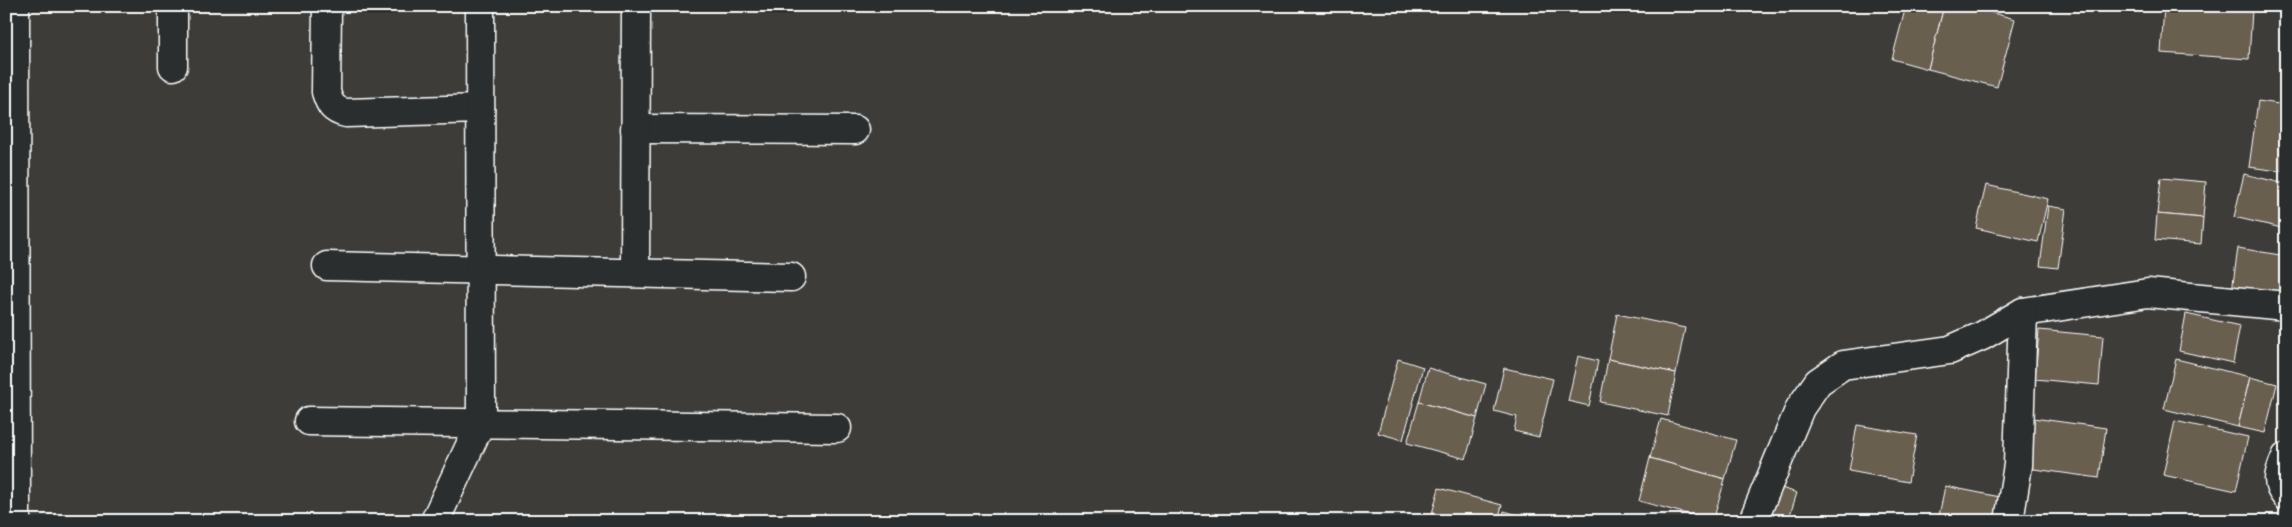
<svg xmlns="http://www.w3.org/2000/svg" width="2292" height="527" viewBox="0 0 2292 527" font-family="'Indie Flower',sans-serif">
  <rect width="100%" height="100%" fill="#3d3c38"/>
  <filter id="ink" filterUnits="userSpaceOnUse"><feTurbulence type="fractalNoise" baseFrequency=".02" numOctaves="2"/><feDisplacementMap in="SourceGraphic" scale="10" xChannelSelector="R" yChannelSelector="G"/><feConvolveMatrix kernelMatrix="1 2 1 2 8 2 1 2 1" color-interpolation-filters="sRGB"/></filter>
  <g filter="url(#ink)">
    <g fill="#695e50" stroke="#fff">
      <polygon points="1906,6 1944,6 1928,69 1892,59"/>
      <polygon points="1944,6 1967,6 2015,19 1997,87 1928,69"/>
      <polygon points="2164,6 2252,10 2249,59 2161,53"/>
      <polygon points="2258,101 2286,105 2286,172 2249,167"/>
      <polygon points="2244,174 2286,184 2286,229 2234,217"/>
      <polygon points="2161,178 2206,182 2203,218 2157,214"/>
      <polygon points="1986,185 2048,199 2038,242 1976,228"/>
      <polygon points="2048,206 2066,209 2058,268 2040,266"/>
      <polygon points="2157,214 2203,218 2201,244 2155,240"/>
      <polygon points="2238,248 2286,256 2286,300 2232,291"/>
      <polygon points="1617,314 1685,328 1676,373 1608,359"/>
      <polygon points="2186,314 2240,326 2233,363 2179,351"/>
      <polygon points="2039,330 2103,336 2099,385 2035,379"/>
      <polygon points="1578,356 1598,361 1589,406 1568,401"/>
      <polygon points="1398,359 1423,367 1403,440 1378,433"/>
      <polygon points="1608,359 1676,373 1668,416 1600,402"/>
      <polygon points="2176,359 2250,377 2238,427 2164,409"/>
      <polygon points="1428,368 1486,384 1477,418 1419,402"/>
      <polygon points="1504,368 1553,379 1539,437 1514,431 1517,417 1494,411"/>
      <polygon points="2250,377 2277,384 2265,433 2238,427"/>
      <polygon points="1419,402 1477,418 1466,459 1407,443"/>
      <polygon points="2033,418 2106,428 2099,478 2027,468"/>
      <polygon points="1661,419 1736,440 1725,479 1650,458"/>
      <polygon points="2175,421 2248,437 2236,491 2163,475"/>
      <polygon points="1857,425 1917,435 1908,482 1849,471"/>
      <polygon points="1650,458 1725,479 1713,521 1639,501"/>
      <polygon points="1772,485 1797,493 1788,521 1762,514"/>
      <polygon points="1945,486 2000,497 1996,521 1938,521"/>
      <polygon points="1439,488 1502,505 1498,521 1430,521"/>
      <polygon points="1504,511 1532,519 1532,521 1502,521"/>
      <polygon points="2037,516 2055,521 2035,521"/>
    </g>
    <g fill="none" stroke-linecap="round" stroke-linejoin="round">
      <defs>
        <g id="street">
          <polyline points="15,6 16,521"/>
          <polyline points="173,6 173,66"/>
          <path d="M 327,6 L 326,92 C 330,105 333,110 346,113 L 480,109"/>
          <polyline points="635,129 855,130"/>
          <polyline points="327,266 791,277"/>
          <polyline points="635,272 636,6"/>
          <polyline points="309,421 837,428"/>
          <path d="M 2286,457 C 2280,471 2274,483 2286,496"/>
          <polyline points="435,521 481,422 480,6"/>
          <polyline points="1753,521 1800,408 1818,382 1843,365 1950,350 1982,336 2023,312 2148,293 2286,306"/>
          <polyline points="2009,521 2018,465 2023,312"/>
        </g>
      </defs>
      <use href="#street" stroke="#fff" stroke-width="31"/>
      <use href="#street" stroke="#2a2d2e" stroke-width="28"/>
    </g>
  </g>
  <rect width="2292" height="527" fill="none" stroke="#2a2d2e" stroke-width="25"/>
  <rect x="12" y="12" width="2267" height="502" fill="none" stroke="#fff" stroke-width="2" filter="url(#ink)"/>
</svg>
